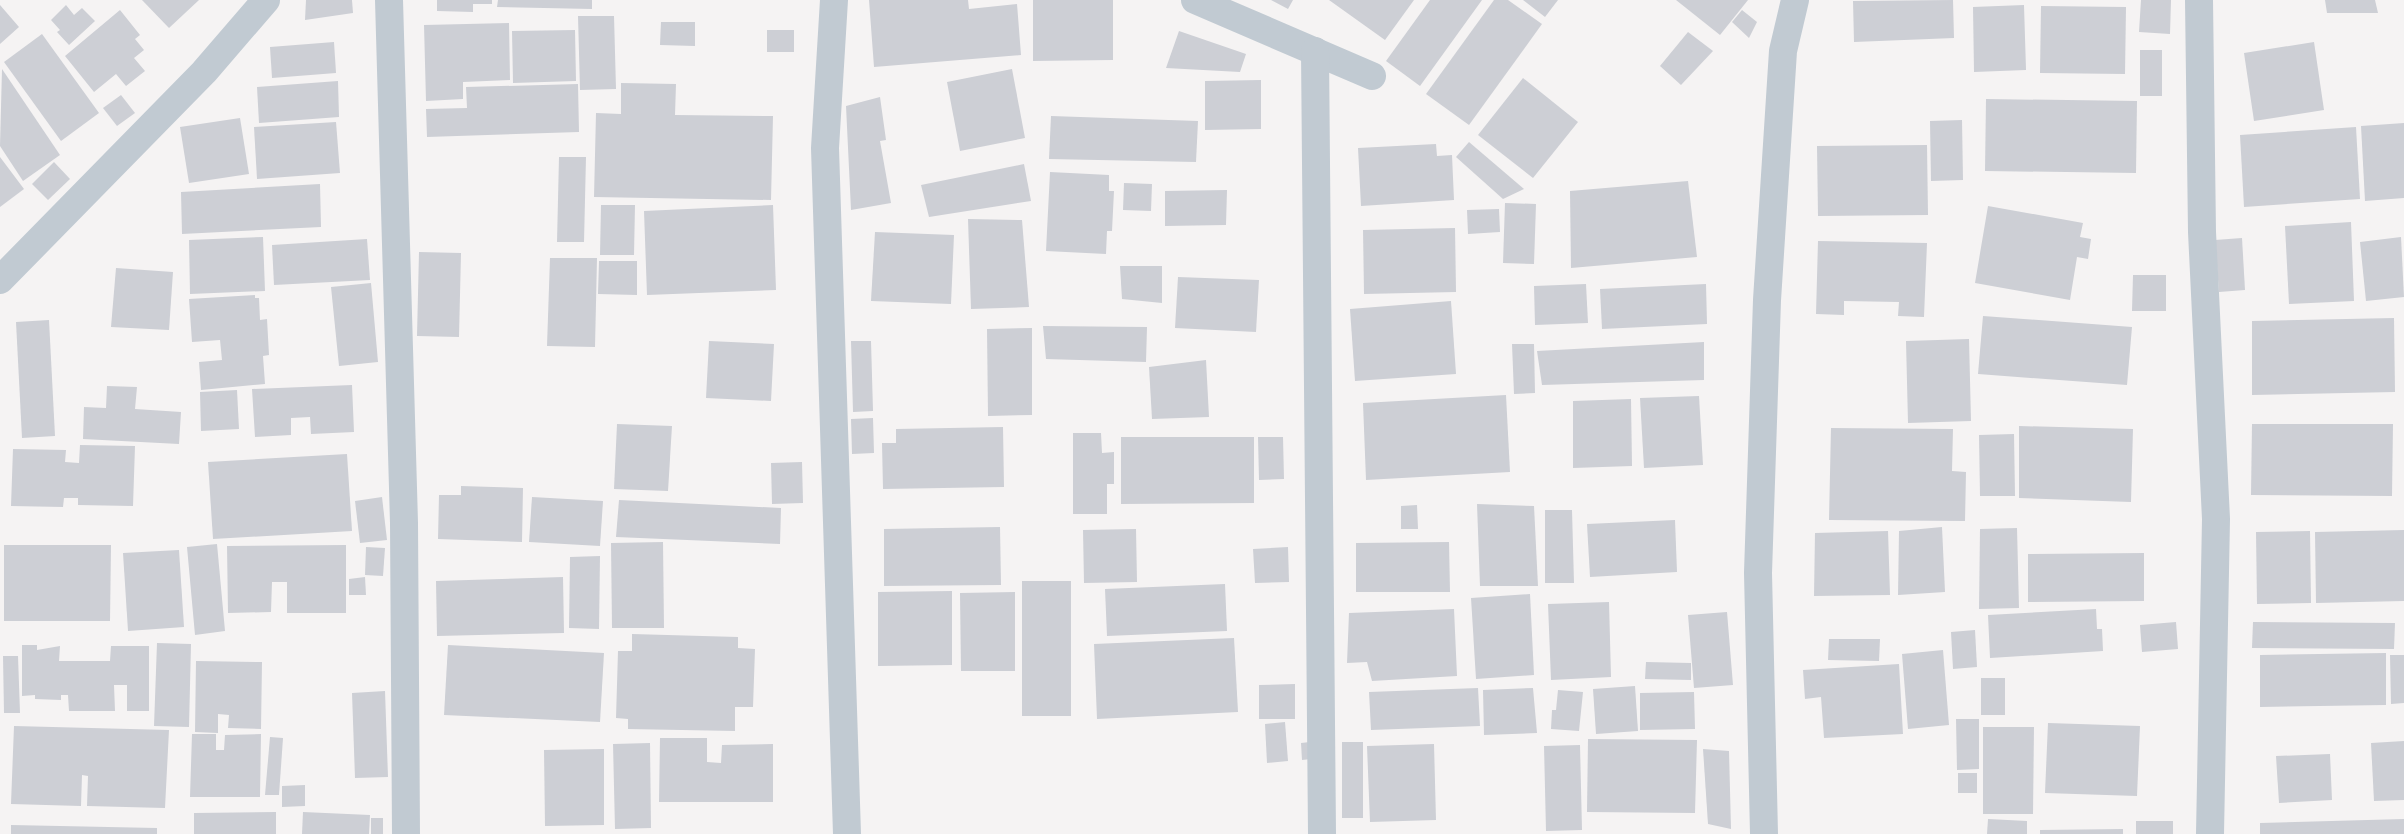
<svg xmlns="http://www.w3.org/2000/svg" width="2404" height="834" viewBox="0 0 2404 834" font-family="Commissioner,sans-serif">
  <rect width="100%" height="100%" fill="#f5f3f3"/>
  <g fill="#cdcfd5">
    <polygon points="142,0 199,0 169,28"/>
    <polygon points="306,0 352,0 353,13 305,20"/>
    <polygon points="437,0 492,0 492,4 473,4 473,12 437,11"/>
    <polygon points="498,0 592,0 592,9 497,7"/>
    <polygon points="869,0 968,0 969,9 1017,4 1021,55 874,67"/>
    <polygon points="1033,0 1113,0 1113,60 1033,61"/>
    <polygon points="1271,0 1293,0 1288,9"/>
    <polygon points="1329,0 1414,0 1385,40"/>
    <polygon points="1430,0 1482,0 1420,86 1386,61"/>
    <polygon points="1494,0 1508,0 1542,24 1469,125 1426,94"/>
    <polygon points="1523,0 1558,0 1545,17"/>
    <polygon points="1676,0 1748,0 1720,35"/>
    <polygon points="1953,0 1954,38 1854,42 1853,1"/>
    <polygon points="2141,0 2171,0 2170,34 2139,32"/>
    <polygon points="2325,0 2375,0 2378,13 2327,13"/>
    <polygon points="0,5 19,27 0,44"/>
    <polygon points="66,5 74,15 82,8 95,21 69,45 57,32 60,30 51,20"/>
    <polygon points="2024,5 2026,70 1974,72 1973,7"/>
    <polygon points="2041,6 2126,7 2125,74 2040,73"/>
    <polygon points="120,10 140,35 135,39 144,50 134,58 145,71 126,86 116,74 94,92 65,56"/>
    <polygon points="1742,10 1757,22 1749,38 1732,22"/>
    <polygon points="578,16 614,16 616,89 580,90"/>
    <polygon points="661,22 695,22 695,46 660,45"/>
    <polygon points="509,23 510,80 463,82 463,99 426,101 424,25"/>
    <polygon points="575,30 576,81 513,83 512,31"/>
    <rect x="767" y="30" width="27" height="22"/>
    <polygon points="1179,31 1246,54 1240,72 1166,68"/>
    <polygon points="1688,32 1713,51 1681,85 1660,66"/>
    <polygon points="42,34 99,113 61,141 4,62"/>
    <polygon points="334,42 336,73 272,78 270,47"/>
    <polygon points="2314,42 2324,110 2254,121 2244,53"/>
    <rect x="2140" y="50" width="22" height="46"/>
    <polygon points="2,69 60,155 23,181 0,146"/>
    <polygon points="1012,69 1025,138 960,151 947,82"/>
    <polygon points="1523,78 1578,122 1533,178 1478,135"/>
    <polygon points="1261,80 1261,129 1205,130 1205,81"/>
    <polygon points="338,81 339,117 259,123 257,87"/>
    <polygon points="621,83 676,84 675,115 773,116 771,200 594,197 596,113 621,114"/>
    <polygon points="578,84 579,132 427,137 426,109 467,108 466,87"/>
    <polygon points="121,95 135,113 117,126 103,108"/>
    <polygon points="880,97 886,140 880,141 891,203 851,210 846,106"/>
    <polygon points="1986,99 2137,101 2136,173 1985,171"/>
    <polygon points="1051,116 1198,121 1196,162 1049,159"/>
    <polygon points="240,118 249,174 189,183 180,127"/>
    <polygon points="1962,120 1963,180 1931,181 1930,121"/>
    <polygon points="336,122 340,173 257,179 254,127"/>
    <polygon points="2404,123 2404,198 2365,201 2361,126"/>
    <polygon points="2356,127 2360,199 2244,207 2240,135"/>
    <polygon points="1469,142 1524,189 1503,199 1456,157"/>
    <polygon points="1436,144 1437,156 1452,155 1454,200 1361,206 1358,148"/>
    <polygon points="1927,145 1928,215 1818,216 1817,146"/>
    <polygon points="0,157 24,189 0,207"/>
    <polygon points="559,157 586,157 584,242 557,242"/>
    <polygon points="54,162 70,179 48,200 32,184"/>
    <polygon points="1024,164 1031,201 929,217 921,185"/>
    <polygon points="1050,172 1109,175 1109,191 1114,191 1112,231 1107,231 1106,254 1046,251"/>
    <polygon points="1688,181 1697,257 1571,268 1570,191"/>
    <polygon points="1124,183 1152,184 1151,211 1123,210"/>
    <polygon points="320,184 321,227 182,234 181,192"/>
    <polygon points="1227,190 1226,225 1165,226 1165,191"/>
    <polygon points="1505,203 1536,204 1534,264 1503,263"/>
    <polygon points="601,205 635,205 634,255 600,255"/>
    <polygon points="773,205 776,290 647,295 644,211"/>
    <polygon points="1988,206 2083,223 2080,237 2091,239 2088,259 2077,257 2070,300 1975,283"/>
    <polygon points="1499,209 1500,232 1468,234 1467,210"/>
    <polygon points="968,219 1022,220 1029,307 971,309"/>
    <polygon points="2351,222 2354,301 2289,304 2285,226"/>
    <polygon points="1455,228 1456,292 1364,294 1363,230"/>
    <polygon points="875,232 954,235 951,304 871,301"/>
    <polygon points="263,237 265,291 190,294 189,240"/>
    <polygon points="2401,237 2404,297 2366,301 2360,242"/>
    <polygon points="2242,238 2245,290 2219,292 2215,240"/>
    <polygon points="367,239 370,280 274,285 272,245"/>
    <polygon points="1818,241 1927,243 1924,317 1898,316 1899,302 1844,301 1844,315 1816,314"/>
    <polygon points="419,252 461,253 459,337 417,336"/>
    <polygon points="550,258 597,258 595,347 547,346"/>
    <polygon points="599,261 637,261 637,295 598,294"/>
    <polygon points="1120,266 1162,266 1162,303 1122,299"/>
    <polygon points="116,268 173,272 169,330 111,327"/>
    <polygon points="2133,275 2166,275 2166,311 2132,311"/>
    <polygon points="1178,277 1259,280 1256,332 1175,328"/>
    <polygon points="371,283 378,362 339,366 331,287"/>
    <polygon points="1586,284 1588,323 1535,325 1534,286"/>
    <polygon points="1706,284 1707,324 1602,329 1600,289"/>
    <polygon points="255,295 255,298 259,298 260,320 267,319 269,355 263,356 265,384 201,390 199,362 222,360 220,340 192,342 189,299"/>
    <polygon points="1451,301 1456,374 1355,381 1350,309"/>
    <polygon points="1983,316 2132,327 2127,385 1978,374"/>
    <polygon points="2394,318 2395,392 2252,395 2252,321"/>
    <polygon points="49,320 55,436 22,438 16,322"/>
    <polygon points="1043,326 1147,327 1146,362 1046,359"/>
    <polygon points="1032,328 1032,415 988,416 987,329"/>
    <polygon points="1969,339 1971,421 1908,423 1906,341"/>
    <polygon points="709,341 774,344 771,401 706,398"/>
    <polygon points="851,341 871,341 873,411 853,412"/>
    <polygon points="1704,342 1704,380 1542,385 1537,351"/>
    <polygon points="1512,344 1534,344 1535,393 1514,394"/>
    <polygon points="1206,360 1209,417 1152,419 1149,367"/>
    <polygon points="352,385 354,432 311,434 310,417 291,418 291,435 255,437 252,389"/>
    <polygon points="107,386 137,387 135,409 181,412 179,444 83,439 84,407 106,408"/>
    <polygon points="237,390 239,429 201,431 200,392"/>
    <polygon points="1506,395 1510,472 1366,480 1363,403"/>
    <polygon points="1699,396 1703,465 1644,468 1640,398"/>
    <polygon points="1631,399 1632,466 1573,468 1573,401"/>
    <polygon points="873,418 874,453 852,454 851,419"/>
    <polygon points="617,424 672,426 668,491 614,489"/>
    <polygon points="2252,424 2393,424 2392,496 2251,495"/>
    <polygon points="2019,426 2133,429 2131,502 2019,498"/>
    <polygon points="1003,427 1004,487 883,489 882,443 896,443 896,429"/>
    <polygon points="1831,428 1953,429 1952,471 1966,472 1965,521 1829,520"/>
    <polygon points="1073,433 1101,433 1102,453 1114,452 1114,484 1107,484 1107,514 1073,514"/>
    <polygon points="2014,434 2015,496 1980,496 1979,435"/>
    <polygon points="1121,437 1254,437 1254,503 1121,504"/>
    <polygon points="1258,437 1283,437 1284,479 1259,480"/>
    <polygon points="80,445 135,446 133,506 78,505 78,498 64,498 63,507 11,506 13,449 66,450 65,462 79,463"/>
    <polygon points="347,454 352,531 213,539 208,462"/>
    <polygon points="802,462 803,503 772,504 771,463"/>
    <polygon points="461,486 523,488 522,542 438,539 439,495 461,495"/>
    <polygon points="382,497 387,540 360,543 355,501"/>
    <polygon points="532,497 603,501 600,546 529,542"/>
    <polygon points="619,500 781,508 780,544 616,537"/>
    <polygon points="1477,504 1534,506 1538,586 1480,586"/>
    <polygon points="1417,505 1418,529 1401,529 1401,506"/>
    <polygon points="1545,510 1572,510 1574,583 1545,583"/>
    <polygon points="1675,520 1677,572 1590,577 1587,524"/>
    <polygon points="1000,527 1001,585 884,586 884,529"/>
    <polygon points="1942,527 1945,592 1898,595 1899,531"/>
    <polygon points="2017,528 2019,608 1979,609 1980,529"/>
    <polygon points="1136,529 1137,582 1084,583 1083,530"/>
    <polygon points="2404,530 2404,601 2316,603 2315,532"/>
    <polygon points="1888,531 1890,595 1814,596 1815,533"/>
    <polygon points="2310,531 2311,603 2257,604 2256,532"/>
    <polygon points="663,542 664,628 612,628 611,543"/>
    <polygon points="1449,542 1450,592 1356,592 1356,543"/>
    <polygon points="217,544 225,631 195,635 187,547"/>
    <polygon points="4,545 111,545 110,621 4,621"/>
    <polygon points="346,545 346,613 287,613 287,582 272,582 271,612 228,613 227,546"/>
    <polygon points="366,547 385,548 383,576 365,575"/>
    <polygon points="1288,547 1289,582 1255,583 1253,549"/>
    <polygon points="179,550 184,627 128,631 123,553"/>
    <polygon points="2144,553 2144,601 2028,602 2028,554"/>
    <polygon points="600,556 599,629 569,628 570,557"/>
    <polygon points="365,577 366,595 349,595 349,579"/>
    <polygon points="563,577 564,633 437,636 436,581"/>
    <rect x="1022" y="581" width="49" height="135"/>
    <polygon points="1225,584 1227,631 1107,636 1105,589"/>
    <polygon points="952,591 952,665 878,666 878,592"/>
    <polygon points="1015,592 1015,671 961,671 960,593"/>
    <polygon points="1530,594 1534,675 1476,679 1471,598"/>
    <polygon points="1609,602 1611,677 1551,680 1548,604"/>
    <polygon points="1454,609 1457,676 1372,681 1367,662 1347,663 1349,613"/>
    <polygon points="2096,609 2097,629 2102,629 2103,651 1990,658 1988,615"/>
    <polygon points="1727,612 1733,685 1694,688 1688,615"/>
    <polygon points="2176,622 2178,649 2142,652 2140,625"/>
    <polygon points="2253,622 2395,623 2394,649 2252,648"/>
    <polygon points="1975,630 1977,667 1953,669 1951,632"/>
    <polygon points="632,634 738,637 738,648 755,649 753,707 735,707 735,731 628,729 628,719 616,718 618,651 632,651"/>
    <polygon points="1234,638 1238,712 1097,719 1094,644"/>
    <polygon points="1829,639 1880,639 1879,661 1828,660"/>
    <polygon points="157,643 191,644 189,727 154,726"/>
    <polygon points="22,645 37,645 37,650 60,646 59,661 110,661 111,646 149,646 149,711 127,711 127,685 114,685 115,711 69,711 68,695 61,695 61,700 35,699 35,695 22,696"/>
    <polygon points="448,645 604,653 600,722 444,715"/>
    <polygon points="1943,650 1949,725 1908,729 1902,654"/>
    <polygon points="2386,653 2386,705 2260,707 2260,655"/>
    <polygon points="2390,655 2404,655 2404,703 2391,704"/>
    <polygon points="3,656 18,656 20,713 4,713"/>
    <polygon points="196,661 262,662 261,729 228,728 229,715 218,714 218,733 195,732"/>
    <polygon points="1646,662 1691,663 1691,680 1645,679"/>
    <polygon points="1899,664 1903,734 1824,738 1821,697 1805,699 1803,670"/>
    <rect x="1981" y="678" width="24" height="37"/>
    <polygon points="1295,684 1295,719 1259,719 1259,685"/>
    <polygon points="1635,686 1638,731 1596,734 1593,689"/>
    <polygon points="1478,688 1480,726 1371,730 1369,692"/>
    <polygon points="1533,688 1537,733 1484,735 1483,690"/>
    <polygon points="1558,690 1583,692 1579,731 1551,729 1552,710 1556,710"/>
    <polygon points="385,691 388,777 355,778 352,693"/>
    <polygon points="1694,692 1695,729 1640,730 1640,693"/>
    <polygon points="1956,719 1979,719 1979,769 1957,770"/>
    <polygon points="1285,722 1288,761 1267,763 1265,724"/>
    <polygon points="2048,723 2140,726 2137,796 2045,793"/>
    <polygon points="14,726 169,730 165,808 87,806 88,776 82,775 81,806 11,804"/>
    <polygon points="1983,727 2034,727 2033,814 1983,814"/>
    <polygon points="192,734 216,734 216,750 224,750 225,735 261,734 260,797 190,797"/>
    <polygon points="270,737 283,738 279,795 265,795"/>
    <polygon points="660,738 707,738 707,762 721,763 722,745 773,744 773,802 659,802"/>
    <polygon points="1588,739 1697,740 1695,813 1587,812"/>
    <polygon points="2404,741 2404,800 2374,801 2371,743"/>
    <polygon points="1310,742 1311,759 1302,760 1301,743"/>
    <rect x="1342" y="742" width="21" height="76"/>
    <polygon points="650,743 651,828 615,829 613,744"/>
    <polygon points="1434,744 1436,820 1370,822 1367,746"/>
    <polygon points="1580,745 1582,830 1546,831 1544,746"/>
    <polygon points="604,749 604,825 545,826 544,750"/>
    <polygon points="1703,749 1729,751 1731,829 1708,824"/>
    <polygon points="2330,754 2332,800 2279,803 2276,756"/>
    <rect x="1958" y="773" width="19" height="20"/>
    <polygon points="305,785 305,806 282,807 282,786"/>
    <polygon points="276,812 276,834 194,834 194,813"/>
    <polygon points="303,812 370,815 369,834 302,834"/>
    <rect x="371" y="818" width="12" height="16"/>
    <polygon points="1988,819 2027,821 2027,834 1987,834"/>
    <polygon points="2404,819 2404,834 2260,834 2260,823"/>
    <rect x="2136" y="821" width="37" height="13"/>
    <polygon points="11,825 157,828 157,834 11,834"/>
    <polygon points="2123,829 2123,834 2040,834 2040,830"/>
  </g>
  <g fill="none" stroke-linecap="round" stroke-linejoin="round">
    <g stroke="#c1cad2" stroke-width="28">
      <polyline points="389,0 404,523 406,834"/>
      <polyline points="834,0 825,148 847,834"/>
      <polyline points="1195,0 1372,76"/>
      <polyline points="2199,0 2202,232 2216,519 2210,834"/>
      <polyline points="1315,51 1322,834"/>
      <polyline points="0,280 204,72 266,0"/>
      <polyline points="1764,834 1758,573 1767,300 1783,51 1795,0"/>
    </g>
  </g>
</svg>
